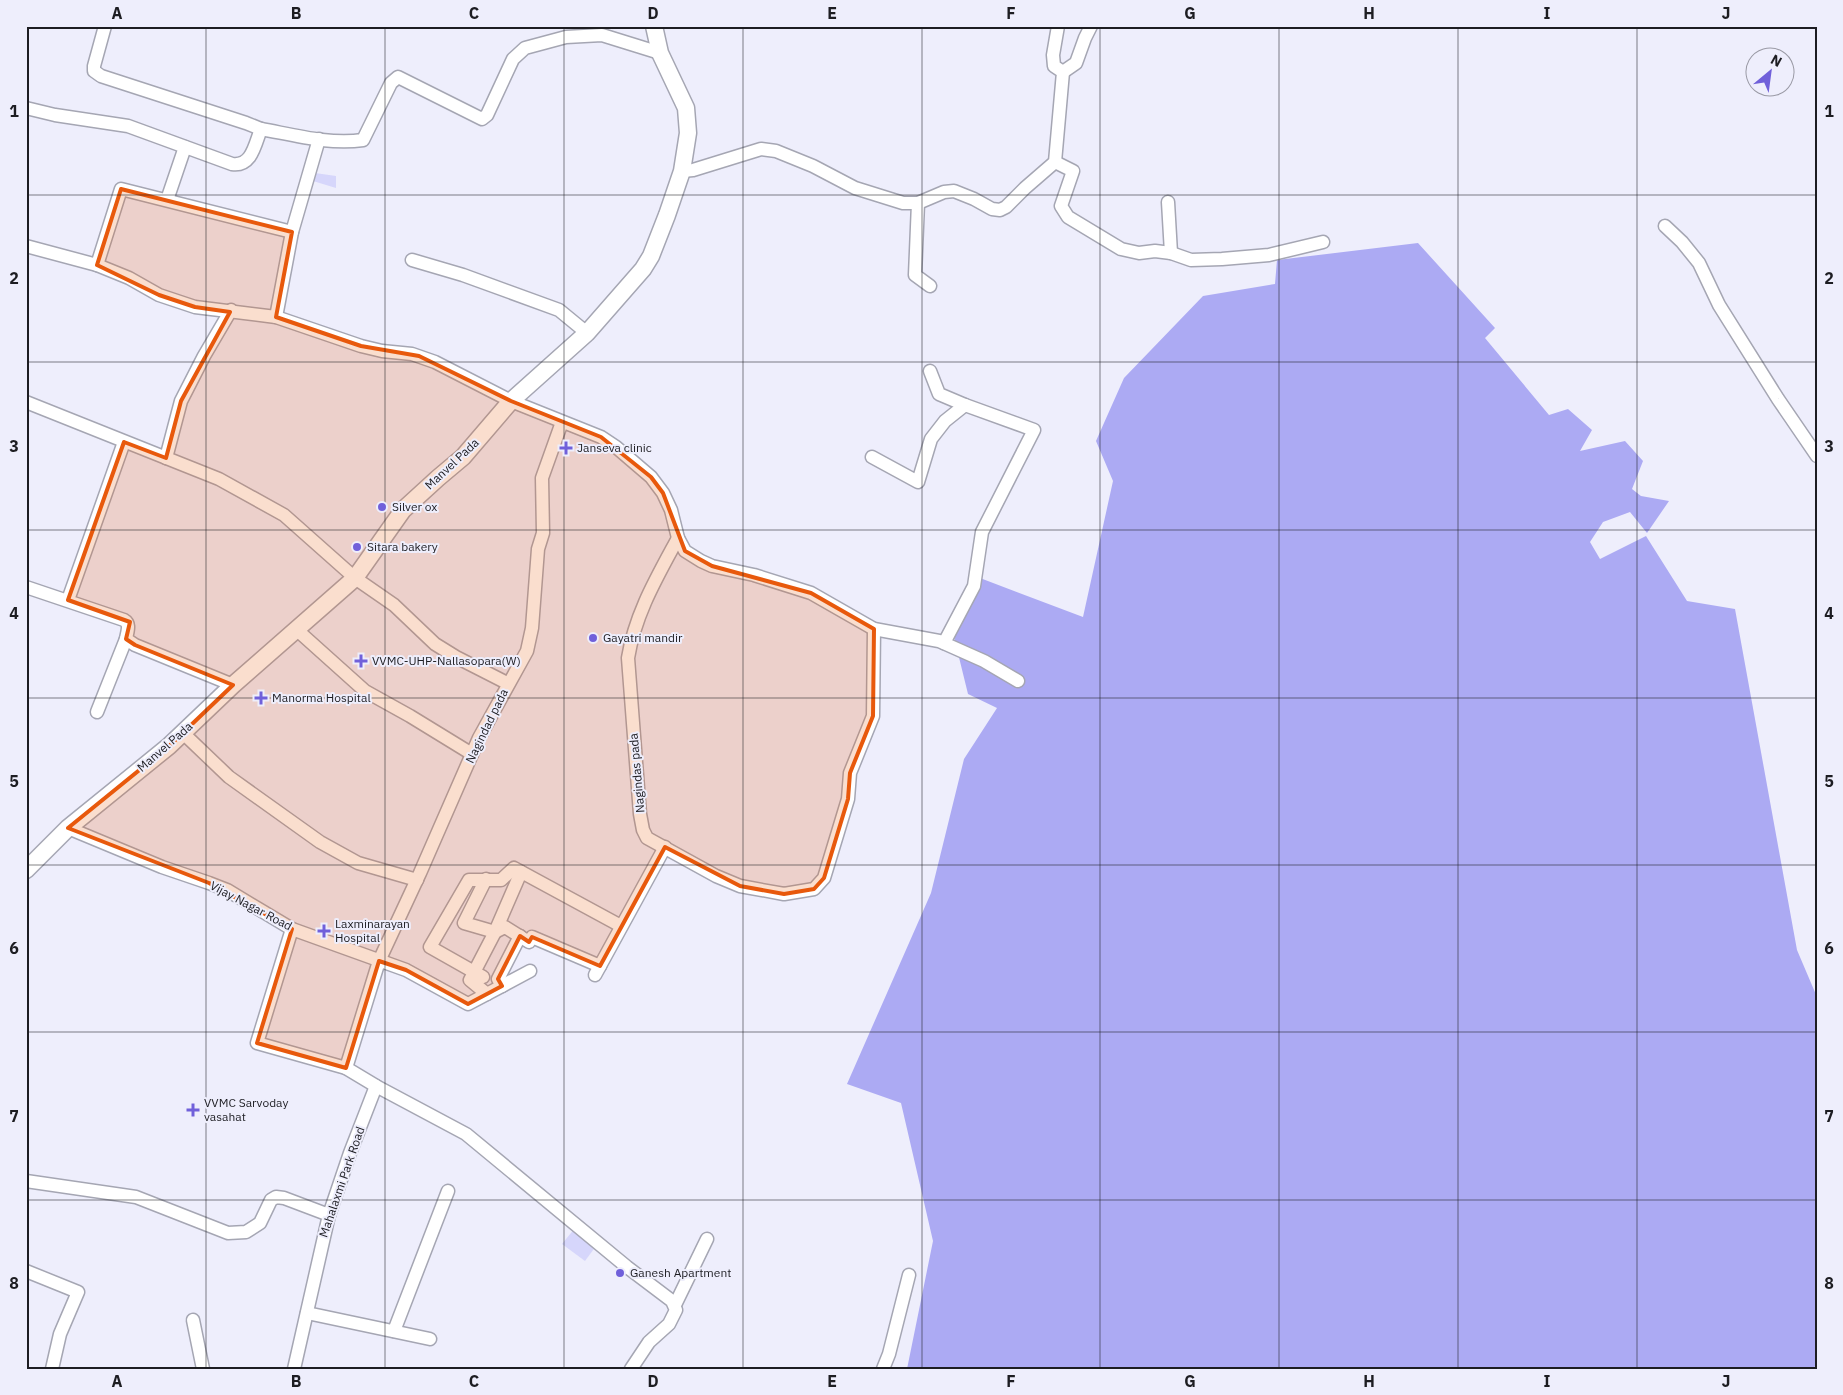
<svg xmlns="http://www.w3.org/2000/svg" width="1843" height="1395" viewBox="0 0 1843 1395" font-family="'IBM Plex Sans',sans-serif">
  <rect width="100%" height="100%" fill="#eeeefc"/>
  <g fill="#d6d6fb">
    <polygon points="315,173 336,176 336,188 313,181"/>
    <polygon points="575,1228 596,1246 585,1261 562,1244"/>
  </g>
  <polygon fill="#acaaf3" points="1418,243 1495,328 1485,338 1549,415 1568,409 1592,430 1580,451 1625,441 1643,461 1632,489 1641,496 1669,501 1647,533 1630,512 1603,522 1590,542 1600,559 1646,536 1687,601 1735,609 1797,950 1817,997 1817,1359 1814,1369 907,1369 933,1241 901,1103 847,1084 931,893 964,759 997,708 968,694 954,637 980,578 1083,617 1113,481 1096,441 1124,378 1203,296 1275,284 1277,260"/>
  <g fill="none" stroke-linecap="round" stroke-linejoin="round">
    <defs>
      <g id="minor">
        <polyline points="105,26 94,66 94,71 101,76 246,123 261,129"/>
        <polyline points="1063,72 1076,63 1085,38 1091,26"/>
        <path d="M 26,108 L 55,115 L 128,126 L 232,164 C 252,167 255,144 261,129 C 294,135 330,145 363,140 L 391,83 L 398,77 L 482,119 L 487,115 L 513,59 L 525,48 L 566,37 L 602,35 L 660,53"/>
        <polyline points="1055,162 1073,171 1061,206 1068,217 1121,249 1139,253 1155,251 1171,253 1191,260 1222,259 1269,255 1323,242"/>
        <polyline points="682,171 693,170 761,149 776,151 813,166 855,188 903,203 918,203 944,192 954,191 974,199 992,209 1000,210 1006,207 1025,188 1055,162 1063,72 1054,66 1053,55 1058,26"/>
        <polyline points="167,200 185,147"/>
        <polyline points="1168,202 1171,253"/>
        <polyline points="918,203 915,275 930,286"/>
        <polyline points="1665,226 1682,242 1699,263 1719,305 1778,399 1817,456"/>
        <polyline points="26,246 97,265 129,278 159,295 195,307 276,317 361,346 382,351 412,354 435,362 511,401 601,437 616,447 651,477 663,493 671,510 678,538 685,551 701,561 712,566 754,575 811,593 874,629 939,641 984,661 1018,681"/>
        <polyline points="412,260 463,275 559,310 587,333"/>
        <polyline points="97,265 121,189 292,232"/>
        <polyline points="276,317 292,232 319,139"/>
        <polyline points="930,371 939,394 965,405"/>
        <polyline points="26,402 219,479 284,515 355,578 394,605 435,644 456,657 507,683"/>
        <polyline points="562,422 542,478 543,533 538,549 532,628 527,651 479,738 420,873 379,961 346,1068 376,1086 466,1134 627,1267 672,1301 676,1310 669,1324 649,1342 631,1369"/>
        <polyline points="872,457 918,482 931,439 945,421 965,405 1034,430 982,532 974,586 944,643"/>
        <polyline points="166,458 181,401 204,356 231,310"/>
        <path d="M 678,538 C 657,577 635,614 628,658 L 640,814 L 643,830 L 647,838 L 716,876 L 740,886 L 784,894 L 814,889 L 824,878 L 848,799 L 850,773 L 873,716 L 874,629"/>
        <path d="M 26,587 L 124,620 C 131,624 127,632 126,639 L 135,645 L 233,685"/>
        <polyline points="68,600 124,442"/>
        <polyline points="297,630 365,691 410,716 472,754"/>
        <polyline points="97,712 126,639"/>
        <polyline points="183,733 229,777 320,842 358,863 417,880"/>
        <polyline points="68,828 162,867 209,883 227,890 292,929 406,970 468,1004 530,971"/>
        <polyline points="486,879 464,923 495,932 505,927 529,942 532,937 600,966"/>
        <polyline points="292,929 257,1043 346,1068"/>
        <polyline points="595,975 665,847"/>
        <polyline points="483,977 430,947 469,880 501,880 514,868 621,926"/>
        <polyline points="502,986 498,979 520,936"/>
        <polyline points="487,994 470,980 495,932 521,872"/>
        <polyline points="26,1181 136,1197 228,1233 246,1232 260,1223 271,1200 276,1197 284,1198 329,1215"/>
        <polyline points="26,1271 78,1292 60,1334 52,1369"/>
        <polyline points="675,1305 707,1239"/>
        <polyline points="307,1313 430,1339"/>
        <polyline points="193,1320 203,1369"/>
        <polyline points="394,1331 448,1191"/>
        <polyline points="294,1369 329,1215 350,1153 376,1086"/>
        <polyline points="883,1369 889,1354 909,1275"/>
      </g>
      <polyline id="major" points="26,870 68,828 169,746 233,685 355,578 403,510 438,478 463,457 511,401 587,333 643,269 651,256 667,215 682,171 688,133 686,108 660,53 654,26"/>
    </defs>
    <use href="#minor" stroke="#a5a6b3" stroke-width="15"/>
    <use href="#major" stroke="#a5a6b3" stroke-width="19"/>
    <use href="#minor" stroke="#fff" stroke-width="12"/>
    <use href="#major" stroke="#fff" stroke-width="16"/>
  </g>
  <path fill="#e8590c" fill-opacity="0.2" stroke="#e8590c" stroke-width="4" stroke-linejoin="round" d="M 121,189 L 292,232 L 276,317 L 361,346 L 419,356 L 511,401 L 601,437 L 651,477 L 663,493 L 685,551 L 712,566 L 811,593 L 874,629 L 873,716 L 850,773 L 848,799 L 824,878 L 814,889 L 784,894 L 740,886 L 665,847 L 600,966 L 532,937 L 529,942 L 520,936 L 498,979 L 502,986 L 468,1004 L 406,970 L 379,961 L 346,1068 L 257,1043 L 292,929 L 209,883 L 68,828 L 169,746 L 233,685 L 135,645 L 126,639 L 130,622 L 68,600 L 124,442 L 166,458 L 181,401 L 230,312 L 195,307 L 159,295 L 97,265 Z"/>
  <path fill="none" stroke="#1d1d22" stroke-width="1" stroke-opacity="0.55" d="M 206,26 L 206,1369M 385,26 L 385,1369M 564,26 L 564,1369M 743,26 L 743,1369M 922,26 L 922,1369M 1100,26 L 1100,1369M 1279,26 L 1279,1369M 1458,26 L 1458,1369M 1637,26 L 1637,1369M 26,195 L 1817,195M 26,362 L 1817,362M 26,530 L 1817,530M 26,698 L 1817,698M 26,865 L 1817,865M 26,1032 L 1817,1032M 26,1200 L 1817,1200"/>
  <g fill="#7060da" stroke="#eeeefc" stroke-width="2">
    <path d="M563.5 440.5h5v5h5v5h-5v5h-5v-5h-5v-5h5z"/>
    <circle cx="382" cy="507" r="5"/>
    <circle cx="357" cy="547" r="5"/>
    <circle cx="593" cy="638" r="5"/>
    <path d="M358.5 653.5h5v5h5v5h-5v5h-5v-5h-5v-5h5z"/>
    <path d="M258.5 690.5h5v5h5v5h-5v5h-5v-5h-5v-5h5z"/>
    <path d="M321.5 923.5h5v5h5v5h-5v5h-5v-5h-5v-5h5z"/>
    <path d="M190.5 1102.5h5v5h5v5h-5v5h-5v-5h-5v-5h5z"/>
    <circle cx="620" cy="1273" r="5"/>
  </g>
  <g text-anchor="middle" stroke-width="4" stroke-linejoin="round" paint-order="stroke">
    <g font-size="12" fill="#1d1d22" stroke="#eeeefc" text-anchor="start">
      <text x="577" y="452">Janseva clinic</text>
      <text x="392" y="511">Silver ox</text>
      <text x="367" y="551">Sitara bakery</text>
      <text x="603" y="642">Gayatri mandir</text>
      <text x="372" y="665">VVMC-UHP-Nallasopara(W)</text>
      <text x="272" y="702">Manorma Hospital</text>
      <text x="335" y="928">Laxminarayan<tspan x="335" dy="14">Hospital</tspan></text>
      <text x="204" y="1107">VVMC Sarvoday<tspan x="204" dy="14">vasahat</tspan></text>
      <text x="630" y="1277">Ganesh Apartment</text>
    </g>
    <g font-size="12" fill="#1d1d22" stroke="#eeeefc">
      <text transform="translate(452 464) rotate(-43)" y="4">Manvel Pada</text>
      <text transform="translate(487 726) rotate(-64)" y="4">Nagindad pada</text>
      <text transform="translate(165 747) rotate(-41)" y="4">Manvel Pada</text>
      <text transform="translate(637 773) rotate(-95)" y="4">Nagindas pada</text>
      <text transform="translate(251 906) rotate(28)" y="4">Vijay Nagar Road</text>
      <text transform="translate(342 1182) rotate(-71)" y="4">Mahalaxmi Park Road</text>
    </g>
  </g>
  <rect width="1843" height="1395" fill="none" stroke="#eeeefc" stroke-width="55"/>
  <g transform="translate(1770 72) rotate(29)"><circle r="24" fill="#eeeefc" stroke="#9a9aa5"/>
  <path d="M0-4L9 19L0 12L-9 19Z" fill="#7060da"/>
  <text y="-8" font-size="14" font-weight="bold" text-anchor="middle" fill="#1d1d22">N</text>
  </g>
  <rect x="28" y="28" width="1788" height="1340" fill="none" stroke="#1d1d22" stroke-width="2"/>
  <g font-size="16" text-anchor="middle" font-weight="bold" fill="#1d1d22">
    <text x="117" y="19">A</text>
    <text x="296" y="19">B</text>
    <text x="474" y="19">C</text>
    <text x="653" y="19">D</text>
    <text x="832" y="19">E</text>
    <text x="1011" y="19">F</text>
    <text x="1190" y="19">G</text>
    <text x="1369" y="19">H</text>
    <text x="1547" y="19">I</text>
    <text x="1726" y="19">J</text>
    <text x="14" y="117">1</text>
    <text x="1829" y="117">1</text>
    <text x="14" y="284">2</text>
    <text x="1829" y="284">2</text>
    <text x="14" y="452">3</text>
    <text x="1829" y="452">3</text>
    <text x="14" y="619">4</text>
    <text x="1829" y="619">4</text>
    <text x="14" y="787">5</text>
    <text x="1829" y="787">5</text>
    <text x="14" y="954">6</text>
    <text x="1829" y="954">6</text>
    <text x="14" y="1122">7</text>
    <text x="1829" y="1122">7</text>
    <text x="14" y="1289">8</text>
    <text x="1829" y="1289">8</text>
    <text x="117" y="1387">A</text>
    <text x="296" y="1387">B</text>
    <text x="474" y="1387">C</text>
    <text x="653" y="1387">D</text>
    <text x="832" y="1387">E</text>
    <text x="1011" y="1387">F</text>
    <text x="1190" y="1387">G</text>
    <text x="1369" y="1387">H</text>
    <text x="1547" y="1387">I</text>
    <text x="1726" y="1387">J</text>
  </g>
</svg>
